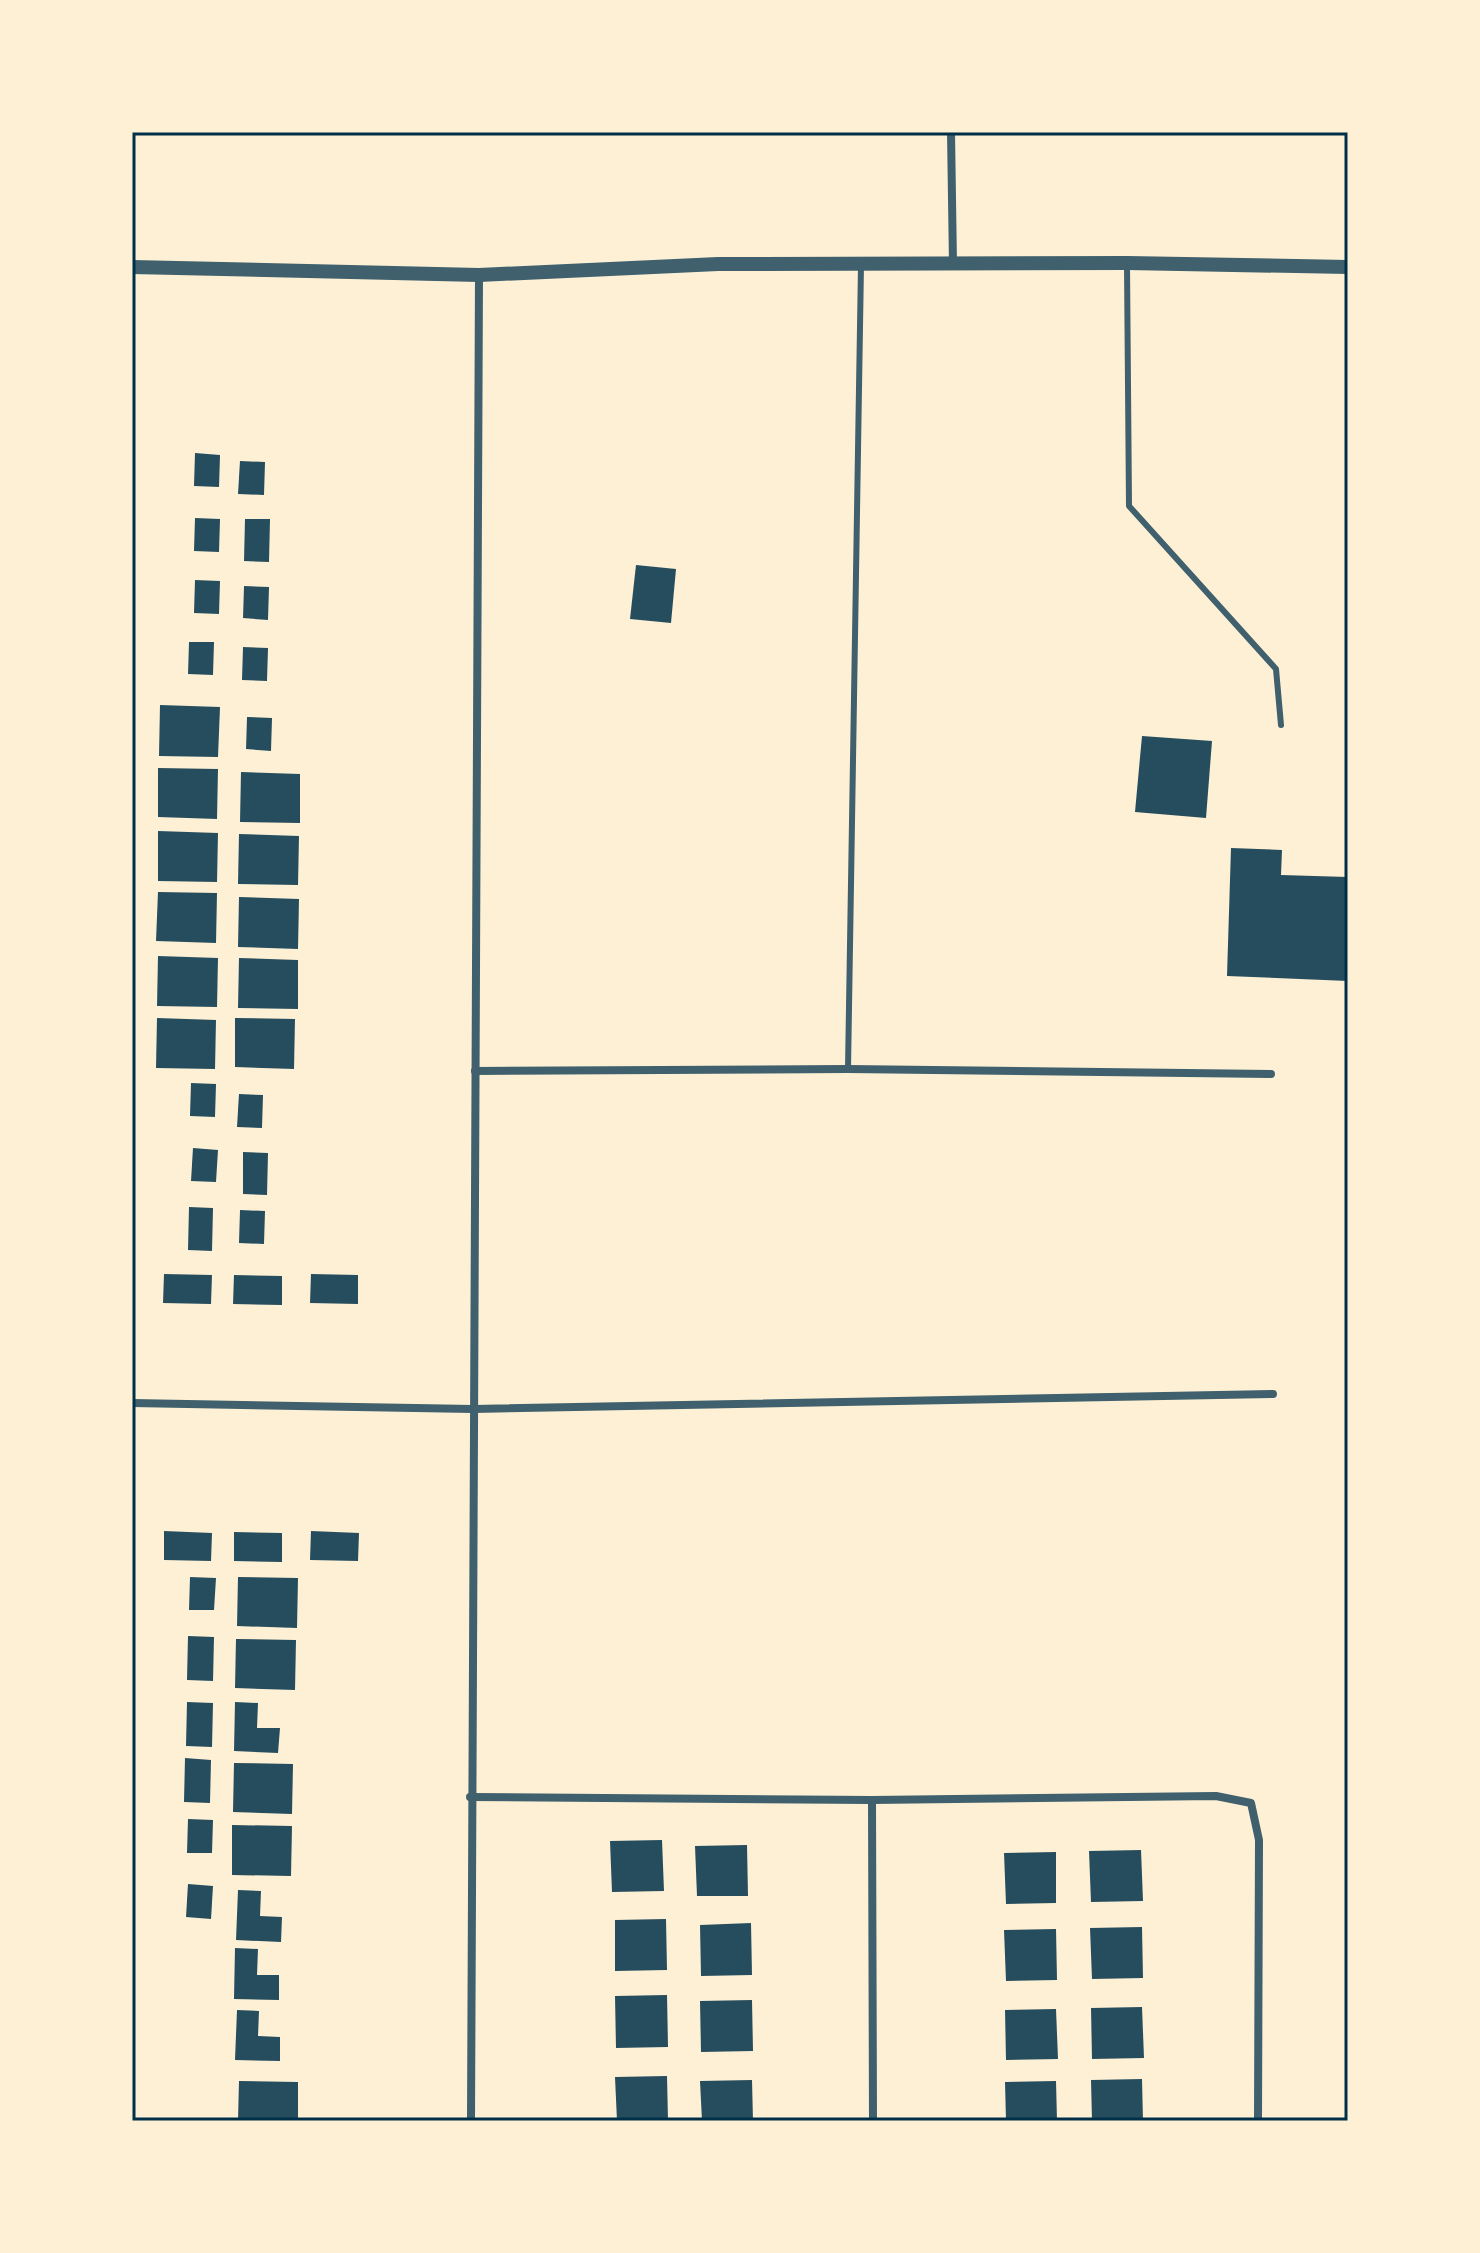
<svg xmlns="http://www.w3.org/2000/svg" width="1480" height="2253" viewBox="0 0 1480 2253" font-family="Cabin,sans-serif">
  <rect width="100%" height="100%" fill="#fdf0d5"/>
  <g fill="#264d5e">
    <polygon points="195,453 220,455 219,487 194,486"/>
    <polygon points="240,461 265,462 264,495 238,494"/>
    <polygon points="195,518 220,519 219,552 194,551"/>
    <polygon points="245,519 270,519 269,562 244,561"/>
    <polygon points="636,565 676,569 671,623 630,619"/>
    <polygon points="195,580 220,581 219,614 194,613"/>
    <polygon points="244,586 269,587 268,620 243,618"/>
    <polygon points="189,642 214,642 213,675 188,674"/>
    <polygon points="243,647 268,648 267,681 242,680"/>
    <polygon points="160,705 220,707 218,757 159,756"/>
    <polygon points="247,717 272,718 271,751 246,749"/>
    <polygon points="1142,736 1212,741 1206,818 1135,812"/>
    <polygon points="158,768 218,769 217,819 158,817"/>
    <polygon points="241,772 300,774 300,823 240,822"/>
    <polygon points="158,831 218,833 217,882 158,881"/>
    <polygon points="239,834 299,836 298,885 238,884"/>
    <polygon points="1231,848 1282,850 1281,875 1348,877 1348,981 1227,976"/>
    <polygon points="158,892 217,893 216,943 156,941"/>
    <polygon points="239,897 299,899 298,949 238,947"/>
    <polygon points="158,956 218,958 217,1007 157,1006"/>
    <polygon points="239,958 298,960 298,1009 238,1008"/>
    <polygon points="157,1018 216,1020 215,1069 156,1068"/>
    <polygon points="235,1018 295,1019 294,1069 235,1067"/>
    <polygon points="191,1083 216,1084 215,1117 190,1116"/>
    <polygon points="239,1094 263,1095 262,1128 237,1127"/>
    <polygon points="193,1148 218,1150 216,1182 191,1181"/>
    <polygon points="243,1152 268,1153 267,1195 243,1194"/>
    <polygon points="189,1207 213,1208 212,1251 188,1250"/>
    <polygon points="240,1210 265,1211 264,1244 239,1243"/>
    <polygon points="164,1274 212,1275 211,1304 163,1303"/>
    <polygon points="311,1274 358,1275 358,1304 310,1303"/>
    <polygon points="234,1275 282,1276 282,1305 233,1304"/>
    <polygon points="164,1531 212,1533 211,1561 164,1560"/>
    <polygon points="311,1531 359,1533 358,1561 310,1560"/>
    <polygon points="234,1532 282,1533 282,1562 234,1561"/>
    <polygon points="190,1577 216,1578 214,1610 189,1610"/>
    <polygon points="238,1577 298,1578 297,1628 237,1626"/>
    <polygon points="188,1636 214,1637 213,1681 187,1680"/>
    <polygon points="236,1639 296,1640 295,1690 235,1688"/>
    <polygon points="187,1702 213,1703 212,1747 186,1746"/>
    <polygon points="235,1702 258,1703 257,1728 280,1728 278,1753 234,1751"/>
    <polygon points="185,1758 211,1760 210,1803 184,1802"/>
    <polygon points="234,1763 293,1764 292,1814 233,1812"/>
    <polygon points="188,1819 213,1820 212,1853 187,1853"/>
    <polygon points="232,1825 292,1826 291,1876 232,1875"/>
    <polygon points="662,1840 664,1891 612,1892 610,1841"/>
    <polygon points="747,1845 748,1896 697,1896 695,1846"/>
    <polygon points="1141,1850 1143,1901 1091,1902 1089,1851"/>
    <polygon points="1056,1852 1056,1903 1006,1904 1004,1853"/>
    <polygon points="188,1884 213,1886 211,1919 186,1917"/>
    <polygon points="238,1890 261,1891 260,1916 282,1917 281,1942 236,1940"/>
    <polygon points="666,1919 667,1970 615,1971 615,1920"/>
    <polygon points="751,1923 752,1975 701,1976 700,1925"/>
    <polygon points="1142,1927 1143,1978 1092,1979 1090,1928"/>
    <polygon points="1056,1929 1057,1980 1006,1981 1004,1930"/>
    <polygon points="235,1948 258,1949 257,1975 279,1975 279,2000 234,1999"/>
    <polygon points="667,1995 668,2047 616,2048 615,1996"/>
    <polygon points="752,2000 753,2051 701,2052 700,2001"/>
    <polygon points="1142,2007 1144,2058 1092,2059 1091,2008"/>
    <polygon points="1056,2009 1058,2059 1006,2060 1005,2010"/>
    <polygon points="237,2010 259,2011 258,2036 280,2037 280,2061 235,2060"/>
    <polygon points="667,2076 668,2121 617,2121 615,2077"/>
    <polygon points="1142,2079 1143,2121 1092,2121 1091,2080"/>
    <polygon points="752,2080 753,2121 702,2121 700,2081"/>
    <polygon points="239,2081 298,2082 298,2121 238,2121"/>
    <polygon points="1056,2081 1057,2121 1006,2121 1005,2082"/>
  </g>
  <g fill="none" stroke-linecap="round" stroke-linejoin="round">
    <g stroke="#3f606c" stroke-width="6">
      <polyline points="1127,265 1129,506 1276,669 1281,725"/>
      <polyline points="848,1069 861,265"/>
    </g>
    <g stroke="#3f606c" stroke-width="8">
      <polyline points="951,132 953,264"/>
      <polyline points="475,1071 848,1069 1271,1074"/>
      <polyline points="132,1403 473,1409 1273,1394"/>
      <polyline points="470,1797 872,1800 1216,1796 1251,1803 1259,1840 1258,2121"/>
      <polyline points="872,1800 873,2121"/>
      <polyline points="471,2121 479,275"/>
    </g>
    <polyline stroke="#3f606c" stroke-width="14" points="132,267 479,275 718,264 1127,263 1348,267"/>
  </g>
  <rect width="1480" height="2253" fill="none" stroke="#fdf0d5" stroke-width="268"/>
  <rect x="134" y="134" width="1212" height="1985" fill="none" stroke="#003049" stroke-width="3"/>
</svg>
